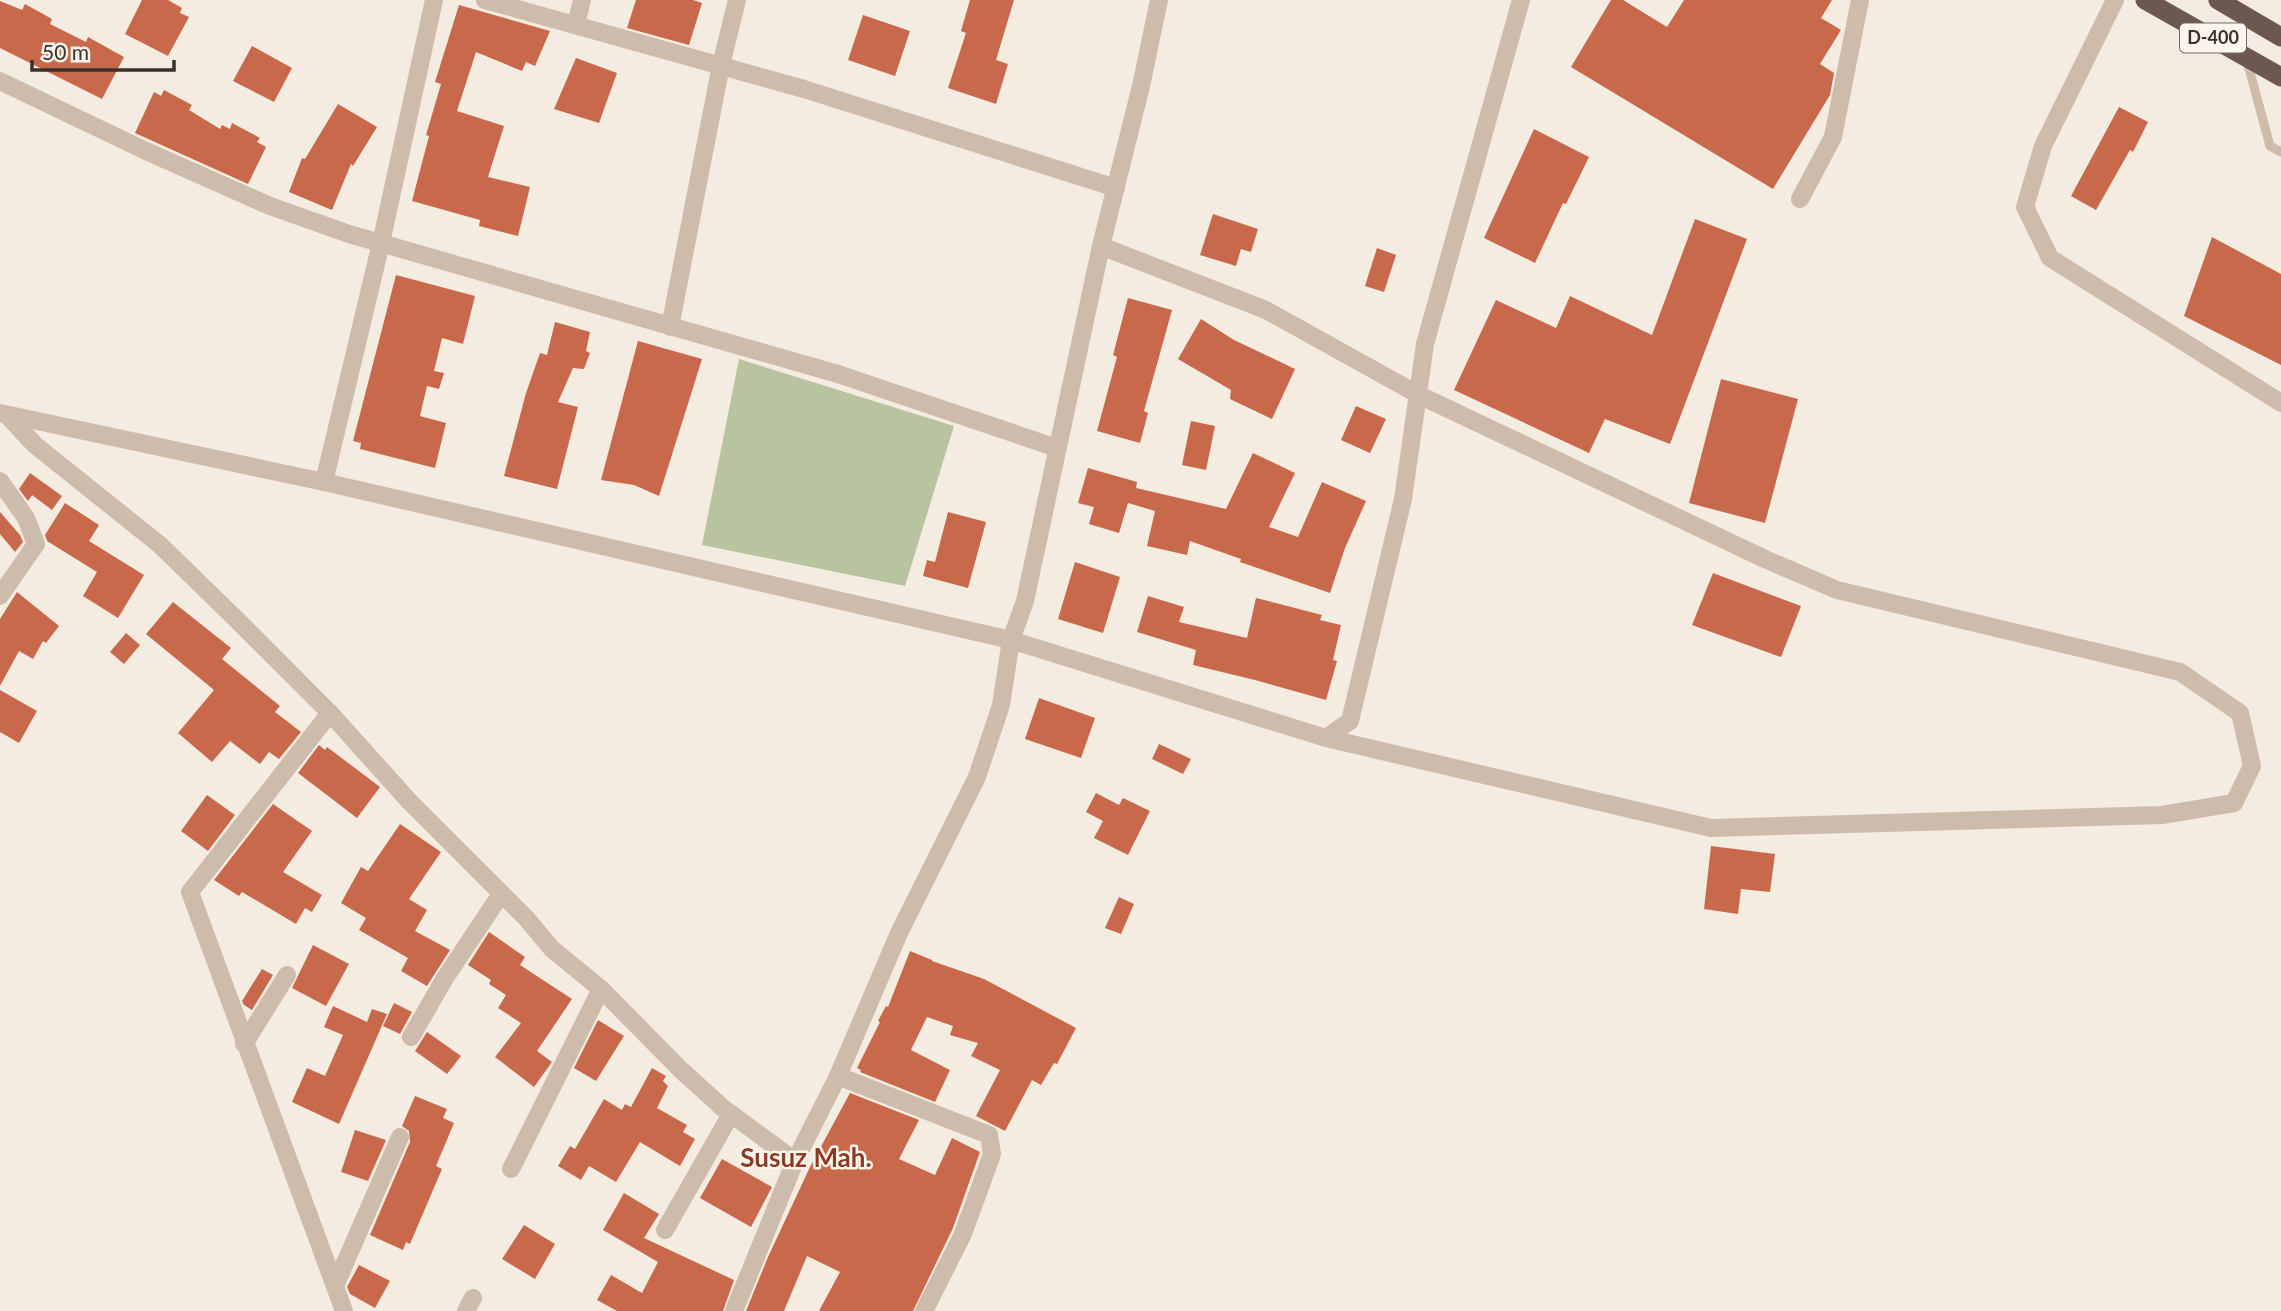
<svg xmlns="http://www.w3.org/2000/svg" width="2281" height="1311" viewBox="0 0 2281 1311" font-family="Lato,sans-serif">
  <rect width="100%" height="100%" fill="#f4ebe1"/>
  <polygon fill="#b8c4a0" points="739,359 954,426 905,586 702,545"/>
  <g fill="#c8694b">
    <polygon points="142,0 168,0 182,8 180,13 189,17 168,56 125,34"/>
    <polygon points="636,0 693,0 702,3 689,45 627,28"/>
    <polygon points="970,0 1014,0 996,60 1008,64 996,104 948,88 966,33 961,31"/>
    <polygon points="1611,0 1623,0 1667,27 1684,0 1832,0 1821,18 1841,30 1820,64 1834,73 1830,95 1773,189 1571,67"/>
    <polygon points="0,1 22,10 25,4 52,19 50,24 86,42 88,37 124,57 102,99 0,48"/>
    <polygon points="459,5 550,31 535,66 526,62 522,71 476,52 457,111 504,126 488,177 530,187 518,236 479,226 480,220 412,201 429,136 426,135 441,84 435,82"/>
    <polygon points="863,15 910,31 895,76 848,60"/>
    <polygon points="252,46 292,68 274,102 233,81"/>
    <polygon points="576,58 617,73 599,123 554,109"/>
    <polygon points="164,90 192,105 189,110 220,129 222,125 230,129 232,123 260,138 257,142 266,147 248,184 135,133 154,92 161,96"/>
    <polygon points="338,104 377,127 353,166 351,164 332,210 289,192 302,158 305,159"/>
    <polygon points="2119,107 2148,122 2133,152 2130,150 2096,210 2071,196"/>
    <polygon points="1534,129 1589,157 1566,204 1563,203 1535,263 1484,238"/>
    <polygon points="1213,214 1258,229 1251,252 1241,249 1236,266 1200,255"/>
    <polygon points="1695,219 1747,239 1670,444 1605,419 1589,453 1454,390 1496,300 1556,328 1570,296 1652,335"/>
    <polygon points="2212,237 2281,274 2281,365 2184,316"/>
    <polygon points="1377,248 1396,255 1384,292 1365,286"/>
    <polygon points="396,275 475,296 463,344 442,338 434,371 444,373 439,389 427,386 420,416 446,423 435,468 360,449 361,443 353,441"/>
    <polygon points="1128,298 1172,310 1144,411 1148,413 1140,443 1097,431 1117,357 1113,355"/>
    <polygon points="1201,319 1234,340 1295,369 1272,419 1230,399 1231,390 1178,359"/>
    <polygon points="555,322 590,332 586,351 590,353 584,369 573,368 558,402 578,407 557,489 504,476 526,393 540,353 547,355"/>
    <polygon points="638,341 702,359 659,496 634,485 601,480"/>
    <polygon points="1721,379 1798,399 1765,523 1689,503"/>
    <polygon points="1356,406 1386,419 1370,453 1341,440"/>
    <polygon points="1191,421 1215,426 1206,470 1182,465"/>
    <polygon points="1253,453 1295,473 1269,527 1298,537 1322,482 1366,501 1345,548 1330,593 1240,562 1241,559 1190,541 1187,555 1147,546 1155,511 1128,503 1119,533 1089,524 1094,507 1078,503 1088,468 1137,482 1136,488 1226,509"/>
    <polygon points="30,473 62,496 52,510 32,495 28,501 19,489"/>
    <polygon points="65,503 99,525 89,541 144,575 118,618 83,596 97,572 47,541 45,535"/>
    <polygon points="0,512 20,535 23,542 15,552 0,534"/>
    <polygon points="948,512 986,522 968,588 923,576 927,560 935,562"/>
    <polygon points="1075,562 1120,577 1103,633 1058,619"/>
    <polygon points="1713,573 1801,606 1781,657 1692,625"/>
    <polygon points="17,592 59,626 46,643 43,641 33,659 19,651 0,686 0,619"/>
    <polygon points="1148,596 1184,607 1179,622 1247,638 1256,598 1322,615 1320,620 1341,625 1333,660 1337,661 1326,700 1255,680 1193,665 1196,650 1137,632"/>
    <polygon points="173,602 231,648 222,659 280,706 275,712 301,732 279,759 269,752 260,764 230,741 212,762 178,733 214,690 146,634"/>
    <polygon points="126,633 140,645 124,664 110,652"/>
    <polygon points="0,690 37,711 19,743 0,732"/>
    <polygon points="1039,698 1095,718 1081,758 1025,739"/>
    <polygon points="1159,744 1191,759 1183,774 1152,759"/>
    <polygon points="319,745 325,750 327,747 380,787 357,818 298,773"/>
    <polygon points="1096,793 1119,805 1123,798 1150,811 1128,855 1094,838 1103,821 1086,812"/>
    <polygon points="207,795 235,815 208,851 181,831"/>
    <polygon points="273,804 312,831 283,872 322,895 312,912 305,908 296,924 242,892 239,896 214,880"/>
    <polygon points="400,824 441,852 409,899 427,910 415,931 450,950 427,986 401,971 408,958 359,930 366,918 341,903 361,867 368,871"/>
    <polygon points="1711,846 1775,854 1770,892 1741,889 1738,914 1704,909"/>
    <polygon points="1119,897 1134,904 1121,934 1105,928"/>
    <polygon points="489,932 525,957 520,965 572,999 537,1051 552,1062 534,1087 495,1057 521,1023 498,1008 506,995 489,984 491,980 468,965"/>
    <polygon points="313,945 349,964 326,1006 292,988"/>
    <polygon points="910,951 932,960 932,961 984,979 1076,1028 1057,1064 1054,1063 1041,1085 1032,1080 1005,1131 976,1116 1000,1070 971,1056 978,1043 950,1035 953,1026 927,1017 911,1050 950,1070 935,1102 860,1072 861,1070 857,1068 880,1022 878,1021 886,1006 888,1007"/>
    <polygon points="262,969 273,975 252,1010 244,1005 242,1001"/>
    <polygon points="394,1003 412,1012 400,1034 383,1026"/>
    <polygon points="333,1006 367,1022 372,1009 387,1014 339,1124 292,1102 307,1068 325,1076 343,1035 324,1027"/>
    <polygon points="598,1020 624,1036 596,1081 574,1068"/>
    <polygon points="427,1032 461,1056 447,1074 415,1051"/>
    <polygon points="652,1068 666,1076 663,1081 668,1086 657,1108 687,1125 683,1132 695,1139 680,1166 640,1142 616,1182 589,1166 581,1180 558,1166 570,1146 575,1149 604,1099 622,1110 625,1104 631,1107"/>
    <polygon points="850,1093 919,1120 899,1159 935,1175 952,1138 980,1152 953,1228 913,1311 819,1311 840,1272 807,1256 784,1311 746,1311 768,1257 810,1167"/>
    <polygon points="415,1096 447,1109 443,1118 454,1123 436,1166 442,1169 410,1244 406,1242 403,1250 370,1235 410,1142 409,1131 402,1126"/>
    <polygon points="355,1130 386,1140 368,1181 341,1172"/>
    <polygon points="722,1159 772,1187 751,1227 700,1198"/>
    <polygon points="624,1193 659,1214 644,1238 734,1280 723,1311 617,1311 597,1300 611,1275 642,1293 658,1262 603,1230"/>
    <polygon points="524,1225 555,1244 535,1279 502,1259"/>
    <polygon points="359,1265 390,1281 375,1308 350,1294 347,1287"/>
  </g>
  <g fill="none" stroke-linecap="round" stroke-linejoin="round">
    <polyline stroke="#cdbbac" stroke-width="9" points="2247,61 2270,146 2281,152"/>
    <g stroke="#cdbbac" stroke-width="18">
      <polyline points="485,0 804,89 1116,188"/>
      <polyline points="2115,0 2043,146 2025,207 2050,258 2281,403"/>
      <polyline points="576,25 582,0"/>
      <polyline points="1800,199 1833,137 1860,0"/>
      <polyline points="1101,246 1266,310 1419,395 1765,559 1837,590 2180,672 2240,713 2252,766 2234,803 2162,815 1711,828 1326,738"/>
      <polyline points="670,327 721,65 737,0"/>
      <polyline points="7,415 35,445 160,545 235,618 330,713 409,801 526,918 552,949 601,989 681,1070 723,1108 795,1161"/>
      <polyline points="0,481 26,518 36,544 0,596"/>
      <polyline points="330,713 190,892 344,1311"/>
      <polyline points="411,1037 445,978 501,894"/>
      <polyline points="244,1044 287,975"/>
      <polyline points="838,1076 989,1135 992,1154 978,1193 962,1236 924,1311"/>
      <polyline points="511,1169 601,989"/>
      <polyline points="665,1230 731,1114"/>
      <polyline points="335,1286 400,1137"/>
      <polyline points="466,1311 473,1298"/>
      <polyline points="734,1311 795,1161 838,1076 899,933 977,777 1001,705 1011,640 1326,738 1350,721 1403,499 1425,344 1521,0"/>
    </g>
    <g stroke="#cdbbac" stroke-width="18">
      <polyline points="0,81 146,151 270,206 349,234 838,374 1057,448"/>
      <polyline points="0,413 324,482 1011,640 1025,601 1101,246 1141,86 1159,0"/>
      <polyline points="324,482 381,243 434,0"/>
    </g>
    <g stroke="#6c584f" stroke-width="19">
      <polyline points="2145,0 2281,77"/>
      <polyline points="2218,0 2281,37"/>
    </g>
  </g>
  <g text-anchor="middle" stroke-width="5" stroke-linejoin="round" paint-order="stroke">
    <rect fill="#fbf5ee" stroke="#756b66" stroke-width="2" x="2180" y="23.5" width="66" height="29" rx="5"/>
    <g font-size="18" font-weight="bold" fill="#3b302b">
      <text x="2213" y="44">D-400</text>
    </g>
    <g font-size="26" font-weight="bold" fill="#8c3b22" stroke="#fbf5ee">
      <text x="806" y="1167">Susuz Mah.</text>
    </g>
  </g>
  <path d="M32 60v10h142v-10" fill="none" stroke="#3b302b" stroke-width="3.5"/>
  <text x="42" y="60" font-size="21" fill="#3b302b" stroke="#fbf5ee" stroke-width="5" paint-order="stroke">50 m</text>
</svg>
